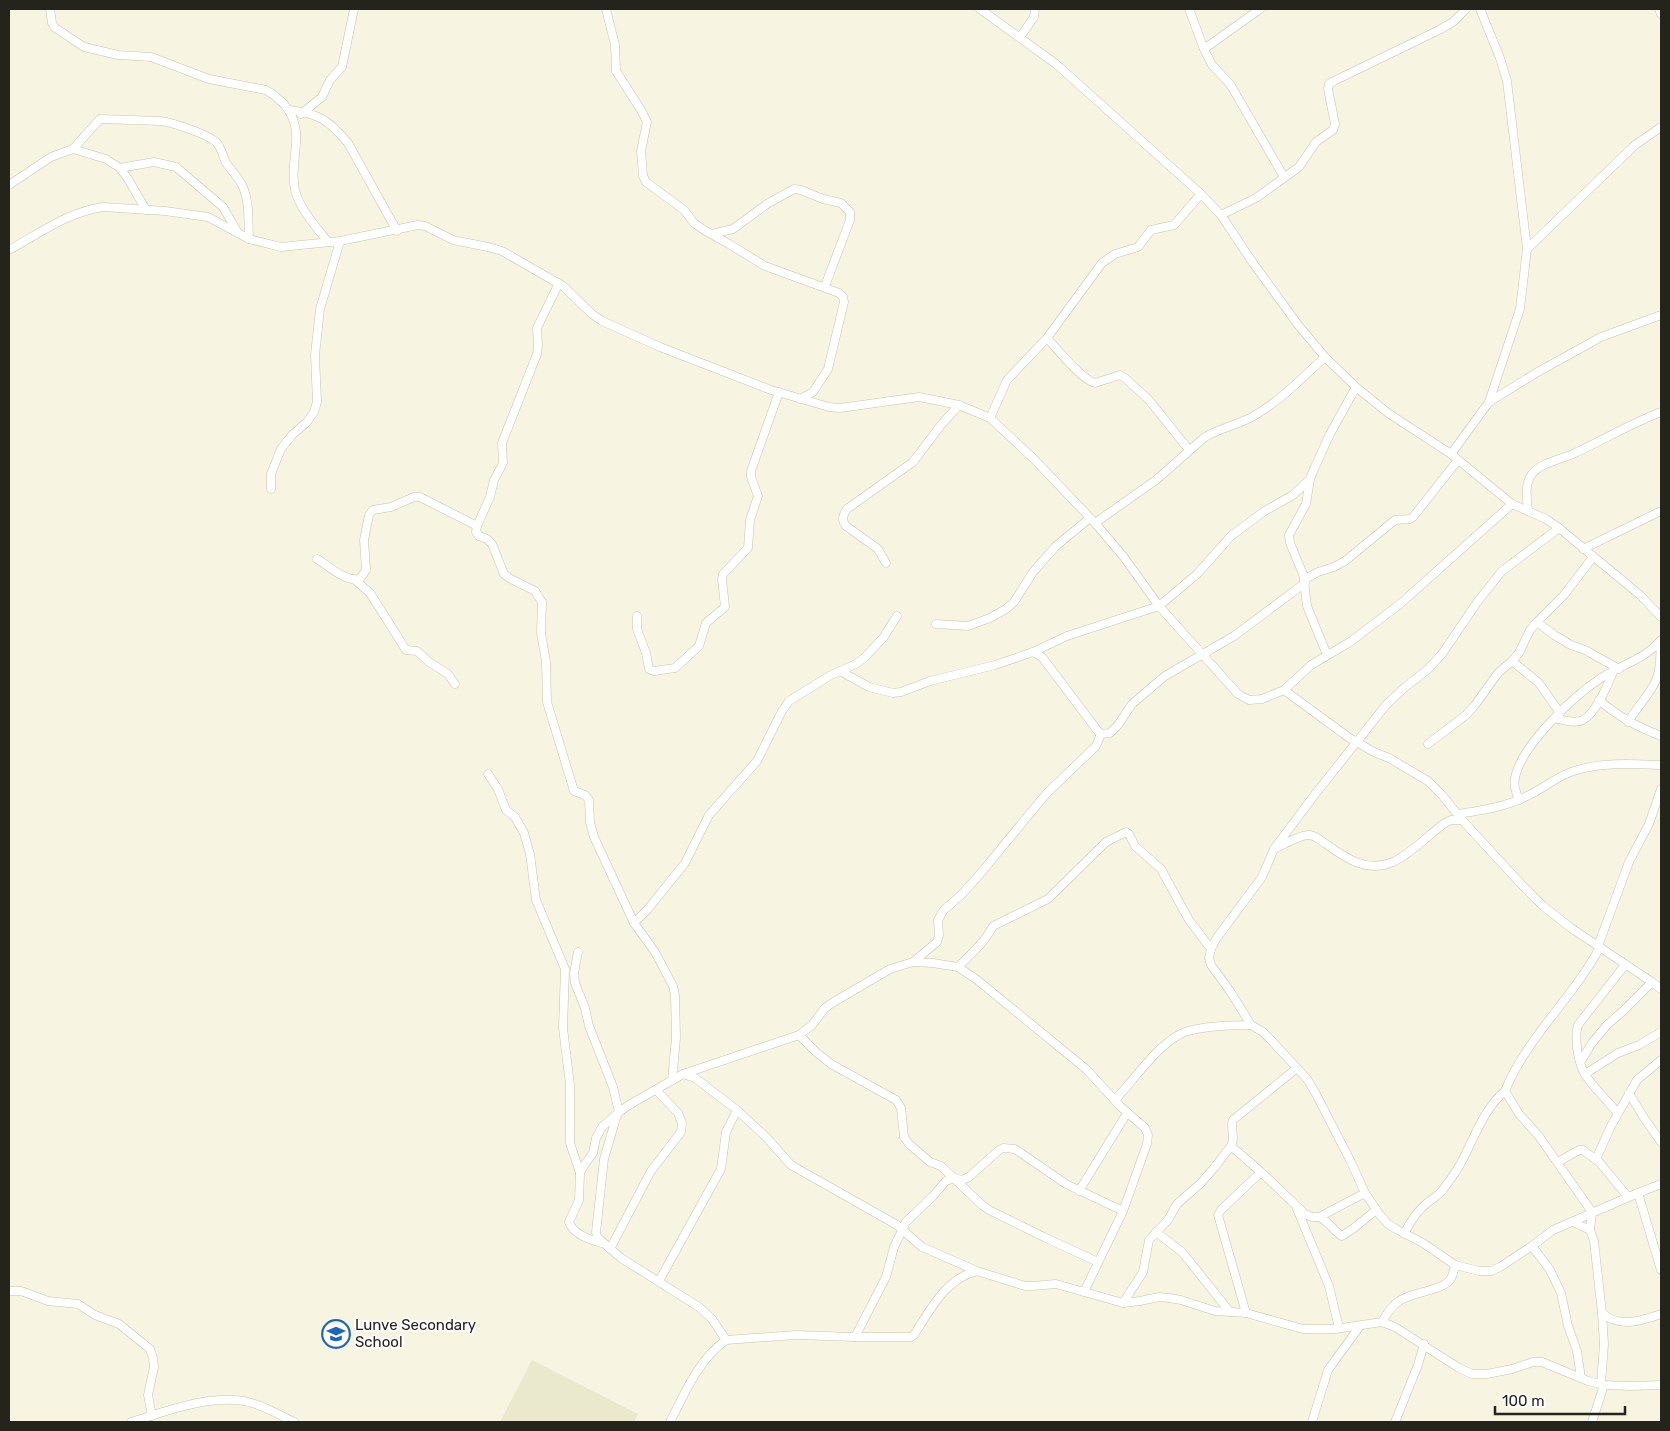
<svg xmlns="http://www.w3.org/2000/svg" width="1670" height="1431" viewBox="0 0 1670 1431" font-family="Rubik,sans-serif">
  <rect width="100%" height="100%" fill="#f7f5e1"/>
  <polygon fill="#eae9cd" points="532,1360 638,1414 634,1422 500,1422"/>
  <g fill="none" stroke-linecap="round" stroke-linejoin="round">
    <defs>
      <g id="minor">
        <path d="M 50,9 L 52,23 L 54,27 L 84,47 L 118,55 L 151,57 L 209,79 L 266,90 C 273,94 278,98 284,104 C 308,133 288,158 295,190 C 300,210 316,226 328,242"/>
        <polyline points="606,9 615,45 616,71 641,110 647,122 641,151 643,176 646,182 684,210 694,223 704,230 729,244 765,266 839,293 843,297 844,302 828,369 813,392 800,399"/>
        <polyline points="980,9 1056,64 1201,194 1221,215 1253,263 1299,326 1325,357 1356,387 1388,413 1451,454 1512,504 1546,519 1559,528 1640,595 1661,617"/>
        <polyline points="1189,9 1204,49 1212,65 1230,84 1284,177"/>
        <polyline points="1659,9 1661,14"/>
        <polyline points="1020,37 1034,17 1035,9"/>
        <polyline points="1204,49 1260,9"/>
        <path d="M 289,110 C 319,114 328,119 348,143 L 397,231"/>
        <polyline points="301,114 322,97 330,80 342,67 354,9"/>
        <path d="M 73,149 L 100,119 L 161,121 C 174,123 207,134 216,142 C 221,147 223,156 226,163 C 231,170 238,177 242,185 C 250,201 248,222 249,239"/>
        <polyline points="120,168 154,162 176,167 223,207 238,233"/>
        <polyline points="9,185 51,157 73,149 106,159 120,168 128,179 146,210"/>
        <polyline points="1221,215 1256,198 1299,167 1316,142 1333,130 1335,124 1328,89 1329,84 1334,81 1439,30 1453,22 1466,9"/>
        <polyline points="712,234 733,229 767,204 794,189 801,190 823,199 841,203 850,212 850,220 825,286"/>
        <polyline points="1527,249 1635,145 1661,127"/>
        <path d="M 9,250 C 40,233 68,212 103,207 L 165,211 L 208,217 L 249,239 L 281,247 L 340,241 L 418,225 L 425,226 L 453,240 L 488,247 L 502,251 L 563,286 L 592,314 L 602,321 L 660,347 L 771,390 L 829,407 L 840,408 L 919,397 L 959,405 L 990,418 L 1033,458 L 1095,523 L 1123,556 L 1159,606 L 1238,694 L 1249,700 L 1262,699 L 1284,690 L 1348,737 L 1374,752 L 1389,758 L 1428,781 L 1442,795 L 1462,820 L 1521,884 L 1543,906 L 1571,928 L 1652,982 L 1661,989"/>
        <polyline points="559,283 537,328 538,346 537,354 502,443 503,463 494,480 490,497 477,526 476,532 479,536 487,539 492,544 504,574 509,578 535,591 542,602 541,633 546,662 547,702 574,791 585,795 589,800 590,822 594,837 634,923 655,952 673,986 675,995 676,1038 672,1080"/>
        <path d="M 1047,338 C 1058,350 1081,379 1095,383 L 1120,375 L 1125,378 L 1149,400 L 1189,450"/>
        <polyline points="1489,402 1536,373 1601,337 1661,315"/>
        <polyline points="990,418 1007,380 1047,338 1102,263 1115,254 1138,247 1151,230 1174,225 1201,194"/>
        <polyline points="1451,454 1489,402 1520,309 1527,249 1507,81 1500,58 1480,9"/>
        <polyline points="271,489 271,474 281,449 292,435 307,422 314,412 317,402 315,355 320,309 340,241"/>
        <path d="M 1528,511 C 1527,499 1524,484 1532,474 C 1541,462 1564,459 1577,452 C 1605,439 1632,423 1661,412"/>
        <path d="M 1095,523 L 1156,480 L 1205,437 C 1220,428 1237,425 1252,417 C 1279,402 1302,378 1325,357"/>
        <polyline points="1583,549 1661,511"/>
        <path d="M 317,559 C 329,566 345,582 360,579 L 366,570 L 364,540 L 369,515 L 373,510 L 391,507 L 414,497 L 420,497 L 477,526"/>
        <path d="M 886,563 L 878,549 L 846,526 C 841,520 843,515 847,509 L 913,462 L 941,425 L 959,405"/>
        <polyline points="1305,579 1318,572 1334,567 1345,561 1395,520 1410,519 1413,517 1458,460"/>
        <polyline points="355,580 370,593 406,650 417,651 429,662 448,674 455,684"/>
        <polyline points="637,616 637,629 646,653 649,669 654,671 675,668 699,646 706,623 725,607 722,579 723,574 748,548 750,520 758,496 751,477 751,471 779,392"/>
        <polyline points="1537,622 1554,635 1571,645 1585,650 1619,669"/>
        <polyline points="936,624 968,626 990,618 1006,609 1014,602 1033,572 1056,546 1090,518"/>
        <polyline points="1033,652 1042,657 1097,730 1101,734 1110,733 1118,725 1132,704 1165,676 1234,636 1305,583"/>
        <polyline points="1327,655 1307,606 1303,574 1290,543 1289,535 1306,504 1310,479 1314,469 1330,434 1356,387"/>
        <polyline points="1512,661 1539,683 1560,713"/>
        <polyline points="840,671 869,687 893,693 901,692 930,681 995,665 1033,652 1067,636 1159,606 1197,574 1231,536 1263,512 1293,495 1310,479"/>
        <polyline points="1284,690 1311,665 1350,642 1400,604 1512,504"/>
        <path d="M 1599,700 C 1620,718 1636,726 1661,736"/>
        <path d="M 1555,718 C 1563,720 1575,724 1583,720 C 1595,714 1608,685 1613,672"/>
        <path d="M 1628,722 C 1650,688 1663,686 1660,642"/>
        <polyline points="1428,744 1466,715 1475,705 1498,673 1512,661 1519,653 1530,630 1537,622 1564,595 1593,557"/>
        <polyline points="488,774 498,789 506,810 515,817 524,833 530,854 536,900 565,969 563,1028 570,1085 570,1143 580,1173"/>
        <path d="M 1519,800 C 1516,793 1513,785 1515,778 C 1521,745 1574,696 1601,678 C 1622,664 1644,660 1661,640"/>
        <path d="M 1458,814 C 1482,810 1507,807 1529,795 C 1546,787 1558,775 1577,770 C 1604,762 1633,764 1661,765"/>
        <path d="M 1274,849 C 1283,845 1301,834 1310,835 C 1316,836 1321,841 1326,844 C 1347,859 1367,873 1393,862 C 1412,853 1428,835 1445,823 L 1451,820 L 1462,820"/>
        <polyline points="634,923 648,909 685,863 709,815 757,761 782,711 789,701 831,675 856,664 864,658 883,638 897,616"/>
        <polyline points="1598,946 1629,862 1649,824 1661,789"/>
        <path d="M 578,952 L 574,973 L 575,983 L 585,1008 L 589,1026 L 613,1087 L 619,1112 L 602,1127 L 596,1138 L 593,1153 L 583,1167 L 580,1173 L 579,1200 L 569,1222 C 573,1234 590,1240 602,1243"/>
        <polyline points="913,962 937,942 939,935 938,920 943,911 963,893 980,874 1046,794 1096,746 1101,734"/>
        <path d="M 958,967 C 971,954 985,942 993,926 L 1048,899 L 1106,842 L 1126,832 L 1129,834 L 1135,846 L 1161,869 L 1189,920 L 1211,949"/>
        <polyline points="1251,1025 1263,1032 1271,1040 1307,1079 1316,1094 1351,1162 1365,1193 1380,1215 1388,1224 1396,1229 1423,1243 1455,1265 1479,1271 1491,1271 1500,1267 1532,1246 1553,1230 1638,1193 1661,1184"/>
        <polyline points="799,1035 816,1052 831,1064 896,1100 901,1108 904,1137 909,1144 930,1162 941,1166 982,1205 989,1210 1046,1238 1098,1262"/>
        <polyline points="1581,1061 1592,1043 1607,1025 1622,1012 1652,982"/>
        <polyline points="683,1074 695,1078 737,1110 766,1137 791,1165 897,1225 922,1247 977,1271"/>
        <polyline points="1585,1074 1618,1053 1639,1045 1661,1032"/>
        <polyline points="1629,1093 1644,1118 1661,1142"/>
        <path d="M 1115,1100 C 1133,1081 1160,1041 1185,1032 C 1204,1026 1231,1025 1251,1025 L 1230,991 L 1211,965 L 1209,958 L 1211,949 L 1216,939 L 1262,877 L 1274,849 L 1316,793 L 1386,705 L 1404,688 L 1427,670 L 1442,654 L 1478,601 L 1502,571 L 1559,528"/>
        <path d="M 1618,1113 C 1607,1101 1595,1089 1586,1076 C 1578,1064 1574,1039 1578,1025 L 1625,965"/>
        <polyline points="1231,1146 1261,1172 1305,1214 1312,1217 1319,1217 1365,1193"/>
        <polyline points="1596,1159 1611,1126 1637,1080 1661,1060"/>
        <polyline points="1558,1162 1579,1150 1583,1150 1600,1163 1628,1197"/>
        <polyline points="1079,1191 1127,1113"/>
        <polyline points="1638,1193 1661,1270"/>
        <polyline points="1297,1209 1329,1286 1339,1328"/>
        <path d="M 1319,1217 C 1329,1221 1333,1231 1342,1236 L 1354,1228 L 1376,1210"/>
        <polyline points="1573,1222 1590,1230 1594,1241 1602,1313 1604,1344 1601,1384"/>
        <path d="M 1590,1230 L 1592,1212 L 1538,1135 L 1519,1114 L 1505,1091 C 1527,1037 1573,998 1600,947"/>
        <polyline points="1156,1232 1182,1252 1230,1312"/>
        <path d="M 1404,1234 C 1410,1222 1417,1211 1427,1203 C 1433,1198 1440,1195 1444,1188 C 1451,1179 1458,1169 1463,1159 C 1476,1134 1484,1109 1505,1091"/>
        <polyline points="1532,1246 1550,1270 1561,1293 1568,1326 1577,1351 1581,1378"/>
        <polyline points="610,1249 651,1171 681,1132 682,1123 678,1113 656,1090"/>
        <polyline points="659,1281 721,1169 726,1132 737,1110"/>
        <polyline points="9,1291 21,1291 48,1301 78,1304 95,1315 119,1324 150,1349 153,1358 154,1367 148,1395 152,1416"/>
        <polyline points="1123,1303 1143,1272 1149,1240 1168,1220 1177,1204 1201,1183 1214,1168 1231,1146 1233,1139 1232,1124 1233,1120 1297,1068"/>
        <polyline points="1246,1313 1218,1215 1221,1210 1261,1172"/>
        <path d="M 1602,1313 C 1619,1328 1642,1321 1661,1314"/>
        <path d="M 1382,1322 C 1386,1315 1391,1306 1399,1301 C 1412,1292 1441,1291 1450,1280 C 1453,1276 1454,1270 1455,1265"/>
        <polyline points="855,1337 886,1277 894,1247 906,1222 933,1196 946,1181 954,1178 962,1180 969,1177 999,1150 1003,1148 1015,1149 1066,1184 1123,1211 1084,1292"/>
        <polyline points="726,1340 712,1319 699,1307 621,1258 597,1237 596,1232 604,1159 616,1118 619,1112 629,1105 683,1074 799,1035 812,1025 825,1008 832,1003 890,969 913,962 933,963 958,967 976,979 1086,1069 1120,1106 1145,1128 1148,1135 1147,1144 1123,1211"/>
        <path d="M 131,1422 C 167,1411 215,1392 252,1403 C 267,1407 281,1416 294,1422"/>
        <path d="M 670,1422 C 685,1393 698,1360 726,1340 L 796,1335 L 855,1337 L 911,1337 L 914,1335 C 930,1310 946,1278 977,1271 L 1025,1286 L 1032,1286 L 1056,1284 L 1123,1303 L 1140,1301 L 1159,1297 L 1169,1298 L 1181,1300 L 1215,1311 L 1246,1313 L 1303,1329 L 1335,1329 L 1382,1322 L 1395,1327 L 1459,1368 L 1472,1374 L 1487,1374 L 1512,1369 L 1533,1362 L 1542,1362 L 1588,1381 L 1604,1385 L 1630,1386 L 1661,1385"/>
        <polyline points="1312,1422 1328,1370 1360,1326"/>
        <polyline points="1395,1422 1418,1365 1424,1344"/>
        <polyline points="1592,1422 1604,1385"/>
      </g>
    </defs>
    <use href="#minor" stroke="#c5c4b0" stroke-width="9"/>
    <use href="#minor" stroke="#fff" stroke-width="8"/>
  </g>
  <defs>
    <symbol id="school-ring" viewBox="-11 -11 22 22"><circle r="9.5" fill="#fff" stroke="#1e67b7" stroke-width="1.5"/><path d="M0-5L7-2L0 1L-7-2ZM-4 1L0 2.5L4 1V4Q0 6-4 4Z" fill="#1e67b7"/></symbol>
  </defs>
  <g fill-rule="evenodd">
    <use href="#school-ring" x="320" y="1318" width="32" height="32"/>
  </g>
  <g text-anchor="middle" stroke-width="4" stroke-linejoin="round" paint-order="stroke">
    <g font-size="15" fill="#24231c" stroke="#fff" text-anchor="start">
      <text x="355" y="1330">Lunve Secondary<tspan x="355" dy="17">School</tspan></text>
    </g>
  </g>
  <rect width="1670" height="1431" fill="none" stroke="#24231c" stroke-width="20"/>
  <path d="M1495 1406v8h130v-8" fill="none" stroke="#24231c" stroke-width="2.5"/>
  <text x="1502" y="1406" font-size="15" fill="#24231c" stroke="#ffffff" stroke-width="4" paint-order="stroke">100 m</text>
</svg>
